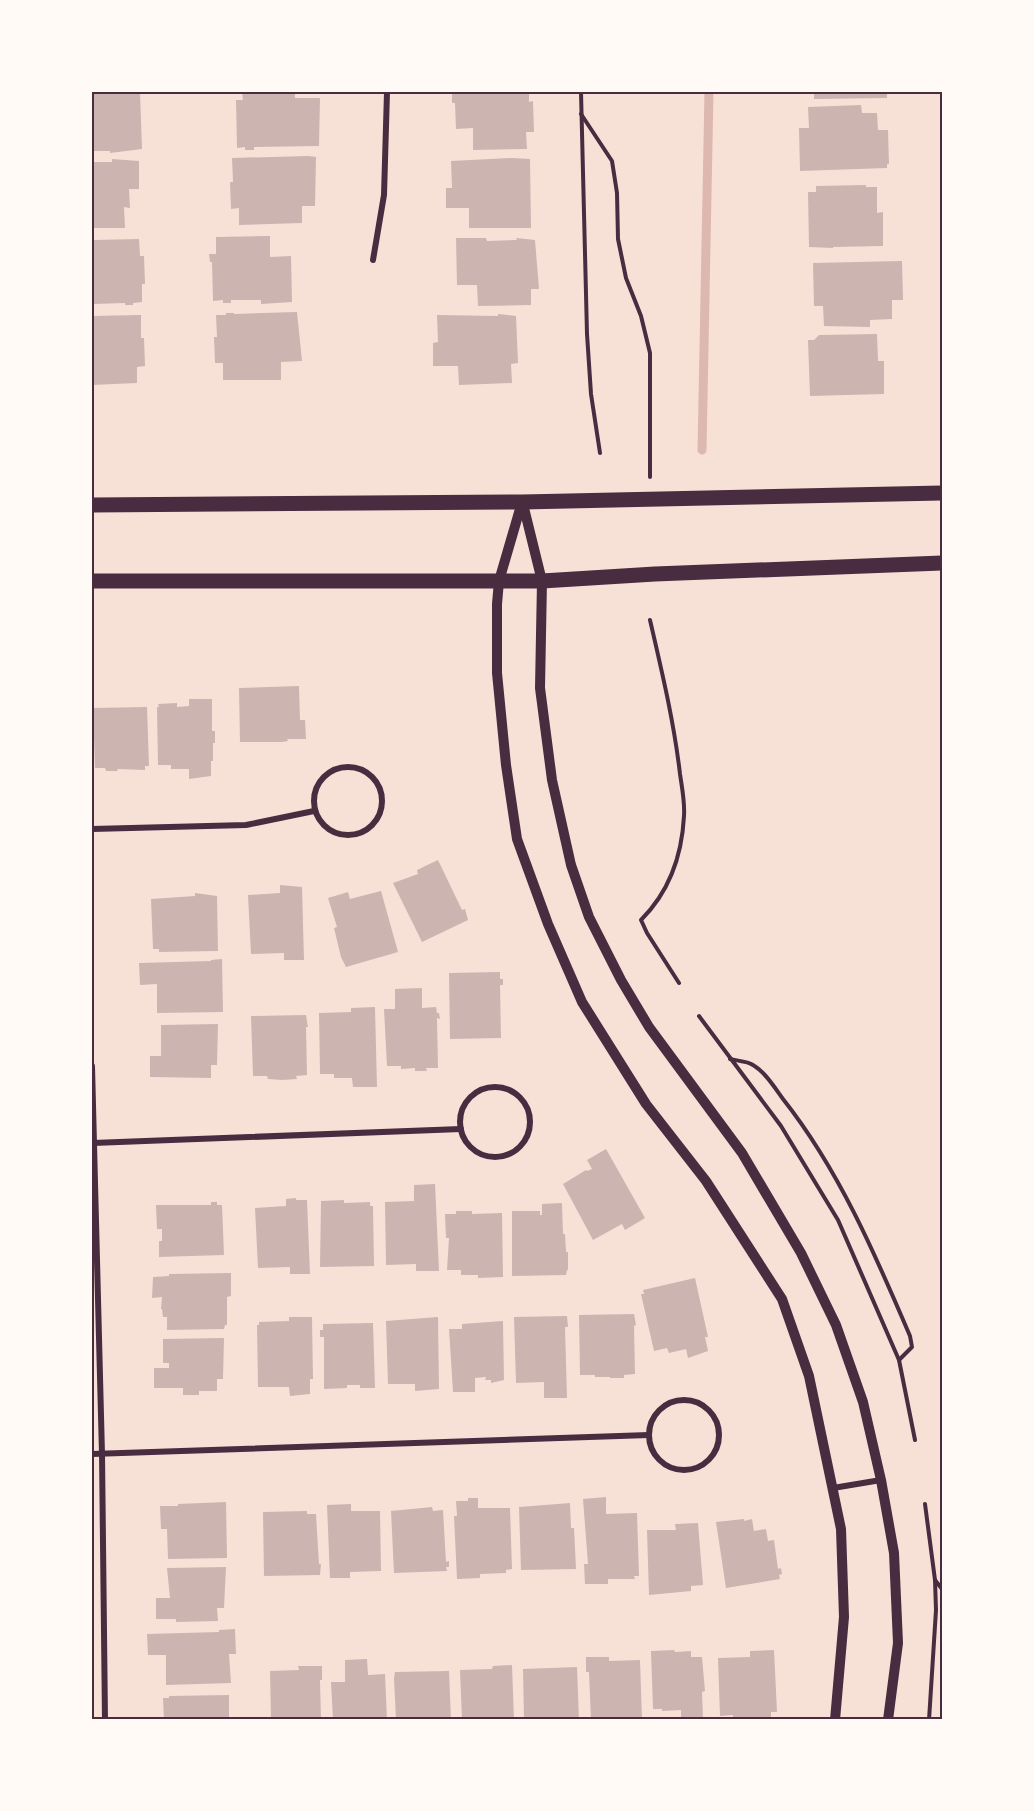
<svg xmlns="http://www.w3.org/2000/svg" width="1034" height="1811" viewBox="0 0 1034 1811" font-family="'IBM Plex Serif',serif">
  <rect width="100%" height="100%" fill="#f7e1d7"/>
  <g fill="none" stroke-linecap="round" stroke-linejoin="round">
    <polyline stroke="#dcb8b0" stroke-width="9" points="702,450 709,92"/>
  </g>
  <g fill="#ccb4b1">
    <polygon points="92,92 140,92 142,149 110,153 110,151 92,151"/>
    <polygon points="242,92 295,92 295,98 320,98 319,146 254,147 254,150 245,150 245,147 237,148 236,100 243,100"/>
    <polygon points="452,92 529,92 529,102 533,101 534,132 526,132 527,149 473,150 473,128 456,129 455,103 452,103"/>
    <polygon points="814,92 887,92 887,98 814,99"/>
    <polygon points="861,105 862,113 877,113 878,130 888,130 889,164 887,164 887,168 800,171 799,128 809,128 808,107"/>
    <polygon points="308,156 316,157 315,206 302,206 302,223 239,225 239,208 231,209 230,182 233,182 232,158"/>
    <polygon points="512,158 530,159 531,228 469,228 469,208 446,208 446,188 452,188 451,161"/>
    <polygon points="112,159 139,161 139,189 129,189 130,208 124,207 125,228 92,228 92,162 112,162"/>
    <polygon points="866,185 866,187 877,187 877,213 883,212 883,246 833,247 833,248 809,247 808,192 816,192 816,186"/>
    <polygon points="270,236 270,257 291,256 292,302 261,304 261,300 231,300 231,303 223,303 223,300 213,301 212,262 210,262 209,254 216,254 216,237"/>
    <polygon points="456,238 486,238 487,241 517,240 516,238 535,240 539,289 531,289 531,305 478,306 477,285 457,285"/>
    <polygon points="139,239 140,256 144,256 145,284 142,284 142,302 133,303 133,305 125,305 125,303 94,304 94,307 92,307 93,240"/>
    <polygon points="902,261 903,300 892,300 892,319 870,320 870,327 824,326 823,306 814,306 813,263"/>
    <polygon points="297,312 302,361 281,362 281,380 223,380 223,363 215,363 214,337 217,337 216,315 226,315 226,313 234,313 234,314"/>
    <polygon points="498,314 516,316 518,363 511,364 512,383 459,385 458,366 433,366 433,343 438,342 437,315 498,316"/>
    <polygon points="141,315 141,338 144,338 145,366 137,367 137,383 92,385 92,316"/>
    <polygon points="877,334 878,361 884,361 884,394 810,396 808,340 814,340 819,335"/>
    <polygon points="299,686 300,720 305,720 306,739 287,739 288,741 282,742 240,742 239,688"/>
    <polygon points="189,699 212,699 212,731 215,731 215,743 213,743 213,761 211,761 211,776 189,779 189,769 171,769 171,765 158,765 157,707 159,707 158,704 177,703 177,707 189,706"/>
    <polygon points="147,707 149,766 145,766 145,770 117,769 118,771 106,771 105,768 95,768 93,708"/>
    <polygon points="438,860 462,910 465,909 468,920 422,942 393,883 418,874 417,870"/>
    <polygon points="280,885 302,887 304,960 284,960 284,953 251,954 248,895 280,893"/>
    <polygon points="381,891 398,952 346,967 341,957 334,928 337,927 328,898 348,892 350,899"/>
    <polygon points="195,893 217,896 218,951 159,952 159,949 153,949 151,899 195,896"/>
    <polygon points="222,959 223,1012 157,1013 157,984 140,985 139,963 211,961 211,960"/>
    <polygon points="500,972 500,979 503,979 503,985 500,985 501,1038 450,1039 449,973"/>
    <polygon points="422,988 422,1008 436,1007 437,1013 439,1013 440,1019 437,1018 438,1068 426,1068 427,1071 415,1071 415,1068 401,1069 401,1066 387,1066 384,1009 395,1009 395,989"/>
    <polygon points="375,1007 377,1087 353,1087 352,1078 334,1078 334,1074 320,1074 319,1013 351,1012 351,1008"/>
    <polygon points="306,1015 308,1027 306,1027 307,1075 296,1076 297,1079 282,1080 268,1079 267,1076 253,1076 251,1016"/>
    <polygon points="218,1024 217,1065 211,1065 211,1078 150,1077 150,1056 161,1056 161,1025"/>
    <polygon points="606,1149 645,1218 625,1230 622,1224 593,1240 563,1184 586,1170 587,1171 592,1169 587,1160"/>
    <polygon points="435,1184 439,1271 416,1271 416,1264 386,1265 385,1202 414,1201 414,1185"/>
    <polygon points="296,1198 296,1200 307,1200 310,1274 290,1274 290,1267 258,1268 255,1208 286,1206 286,1199"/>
    <polygon points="344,1200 344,1203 370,1202 370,1206 373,1206 374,1266 320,1267 321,1201"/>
    <polygon points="211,1202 217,1202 217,1205 222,1205 224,1255 159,1257 159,1241 162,1241 162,1229 157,1229 156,1205 211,1205"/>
    <polygon points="562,1203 563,1234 565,1234 566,1252 568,1252 568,1270 567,1270 566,1275 512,1276 512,1211 540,1211 540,1215 542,1215 542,1204"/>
    <polygon points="456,1211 472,1211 472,1214 502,1213 503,1277 478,1278 478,1275 461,1275 461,1270 447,1270 449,1238 446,1238 445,1214 456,1214"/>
    <polygon points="231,1273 231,1296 227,1297 227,1325 225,1325 224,1329 167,1330 167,1317 163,1317 162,1309 161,1309 162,1297 152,1298 153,1277 169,1276 169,1274"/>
    <polygon points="695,1278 708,1337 705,1337 708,1351 688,1358 686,1349 669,1353 667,1348 654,1351 641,1294 644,1294 643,1290"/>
    <polygon points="634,1314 636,1325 634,1326 635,1374 624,1375 624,1378 610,1378 610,1377 595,1377 595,1375 580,1375 579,1315"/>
    <polygon points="567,1316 568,1327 565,1327 567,1398 544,1398 544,1382 516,1383 514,1317"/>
    <polygon points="289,1317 312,1317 313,1379 310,1379 310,1394 290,1396 289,1387 258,1387 257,1325 259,1325 259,1322 289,1321"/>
    <polygon points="438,1317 439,1389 415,1391 415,1384 388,1384 386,1321"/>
    <polygon points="503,1321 504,1380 491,1383 491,1380 485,1380 486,1377 475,1378 475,1392 453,1392 449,1329 462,1329 462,1324"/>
    <polygon points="373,1323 375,1388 360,1388 360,1385 347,1385 347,1388 324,1389 324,1337 320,1337 320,1330 323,1330 323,1324"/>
    <polygon points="224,1338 223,1379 217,1379 217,1391 199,1391 199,1395 183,1395 183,1388 154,1388 154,1368 169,1368 169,1363 163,1363 163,1339"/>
    <polygon points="606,1497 606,1514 637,1513 639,1576 634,1576 635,1579 608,1579 608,1584 585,1584 584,1564 588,1564 583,1499"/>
    <polygon points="468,1498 478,1498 478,1508 510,1508 512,1569 506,1570 506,1573 480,1574 480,1578 457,1579 454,1516 457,1516 456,1501 468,1501"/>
    <polygon points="226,1502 227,1558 168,1559 167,1529 161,1529 160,1506 178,1506 178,1504"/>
    <polygon points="570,1503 571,1528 574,1528 576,1569 521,1570 519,1507"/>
    <polygon points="351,1504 351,1511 380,1511 381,1571 350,1572 350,1578 330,1578 327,1505"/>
    <polygon points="432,1507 433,1511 443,1510 446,1562 449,1561 449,1567 446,1567 447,1571 394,1573 391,1511"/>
    <polygon points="307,1511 307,1514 316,1514 319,1564 321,1564 320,1575 264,1576 263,1512"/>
    <polygon points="744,1519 744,1521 752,1519 754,1531 766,1529 768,1541 774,1540 778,1569 781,1568 782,1574 779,1575 780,1579 726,1588 716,1522"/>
    <polygon points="698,1523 703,1585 691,1586 691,1591 649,1595 647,1530 676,1530 675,1524"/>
    <polygon points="226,1567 224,1608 217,1608 218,1621 176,1622 176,1619 156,1619 156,1598 170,1598 167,1568"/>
    <polygon points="235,1629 236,1654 229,1654 231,1683 166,1685 166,1655 148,1655 147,1634 219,1632 219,1630"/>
    <polygon points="674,1650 675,1652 691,1651 691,1657 702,1657 705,1691 702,1692 703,1719 681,1720 681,1710 662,1711 662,1709 653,1709 651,1651"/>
    <polygon points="774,1650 777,1712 771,1712 771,1720 733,1720 733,1715 720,1716 718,1658 750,1657 750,1651"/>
    <polygon points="586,1657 609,1657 609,1661 640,1660 642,1720 591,1720 589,1672 586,1672"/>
    <polygon points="367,1659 368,1675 385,1674 387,1720 333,1720 331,1682 345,1682 345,1660"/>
    <polygon points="512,1665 514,1720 462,1720 460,1670 492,1669 493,1666"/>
    <polygon points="298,1666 322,1666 322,1680 320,1680 321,1720 271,1720 270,1671 299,1670"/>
    <polygon points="577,1667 579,1720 524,1720 523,1669"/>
    <polygon points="449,1671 451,1720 396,1720 394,1678 395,1672"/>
    <polygon points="229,1695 229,1720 164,1720 163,1698 169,1698 169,1696"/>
  </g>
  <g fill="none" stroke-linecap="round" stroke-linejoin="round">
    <g stroke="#4a2c40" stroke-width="4">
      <polyline points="581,92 587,334 591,394 600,453"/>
      <polyline points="581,114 612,161 617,193 618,239 626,278 641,316 650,353 650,477"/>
      <path d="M 650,620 C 662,672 674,722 680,774 C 682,788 685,802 684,816 C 682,855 669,892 641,920 L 647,933 L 679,983"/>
      <polyline points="699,1016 781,1126 838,1220 899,1360 915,1440"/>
      <path d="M 730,1059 C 737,1061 747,1061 753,1065 C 765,1072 775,1088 783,1099 C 839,1170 875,1254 910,1336 L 912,1347 L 899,1360"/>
      <polyline points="925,1504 935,1580 936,1610 929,1720"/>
      <polyline points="935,1580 942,1589"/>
    </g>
    <g stroke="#4a2c40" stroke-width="6">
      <polyline points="373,260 384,195 387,92"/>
      <circle cx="348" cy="801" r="34"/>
      <polyline points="92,829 246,825 314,811"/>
      <polyline points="92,1066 102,1454 105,1720"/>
      <circle cx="495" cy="1122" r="35"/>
      <polyline points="93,1143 461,1129"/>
      <circle cx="684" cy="1435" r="35"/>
      <polyline points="92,1454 649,1435"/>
      <polyline points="833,1488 881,1480"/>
    </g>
    <g stroke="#4a2c40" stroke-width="10">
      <polyline points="522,502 499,581 497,604 497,673 506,765 517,839 548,924 582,1002 646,1104 706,1181 782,1299 809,1376 841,1529 844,1617 835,1720"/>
      <polyline points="523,504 542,581 540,688 552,780 571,865 589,917 621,980 649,1027 742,1153 801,1253 836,1325 863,1402 881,1480 894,1553 898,1643 888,1720"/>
    </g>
    <g stroke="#4a2c40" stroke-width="15">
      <polyline points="92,505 522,502 942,493"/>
      <polyline points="92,581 542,581 655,574 942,563"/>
    </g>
  </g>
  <rect width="1034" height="1811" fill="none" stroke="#fffaf5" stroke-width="186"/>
  <rect x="93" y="93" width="848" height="1625" fill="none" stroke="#4a2c40" stroke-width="2"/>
</svg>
